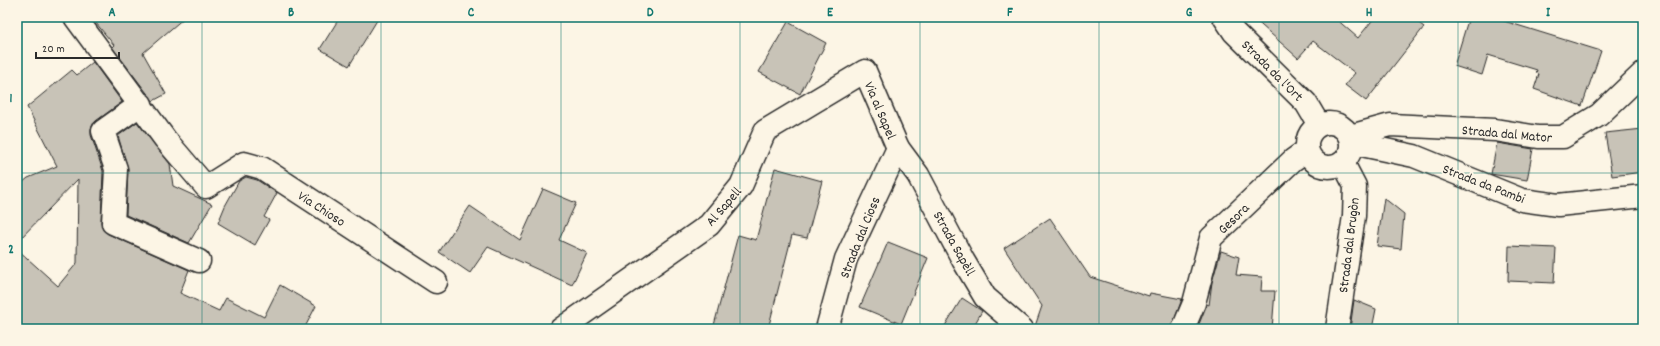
<svg xmlns="http://www.w3.org/2000/svg" width="1660" height="346" viewBox="0 0 1660 346" font-family="Dekko,sans-serif">
  <rect width="100%" height="100%" fill="#fcf5e5"/>
  <filter id="ink" filterUnits="userSpaceOnUse"><feTurbulence type="fractalNoise" baseFrequency=".025" numOctaves="2"/><feDisplacementMap in="SourceGraphic" scale="8" xChannelSelector="R" yChannelSelector="G"/><feConvolveMatrix kernelMatrix="1 2 1 2 8 2 1 2 1" color-interpolation-filters="sRGB"/></filter>
  <g filter="url(#ink)">
    <g fill="#c8c3b7" stroke="#2b2b2b">
      <polygon points="91,17 185,17 143,53 166,94 153,101 112,47 114,45"/>
      <polygon points="340,17 379,17 349,66 320,49"/>
      <polygon points="1252,17 1334,17 1358,38 1375,17 1411,17 1424,27 1366,101 1345,85 1355,73 1313,41 1298,58"/>
      <polygon points="1469,17 1491,17 1601,51 1582,106 1534,89 1539,74 1536,73 1537,70 1488,55 1482,75 1454,66"/>
      <polygon points="788,22 826,43 800,94 759,72"/>
      <polygon points="93,62 122,102 96,121 91,128 91,135 103,171 101,222 103,230 108,234 189,270 180,293 219,311 226,298 264,317 280,285 316,306 304,329 17,329 17,249 58,286 77,263 78,179 17,242 17,187 28,178 57,166 27,107 72,70 77,75"/>
      <polygon points="137,122 170,164 173,186 212,204 189,243 126,215 128,169 118,136"/>
      <polygon points="1643,129 1643,172 1612,176 1605,133"/>
      <polygon points="1497,143 1533,149 1527,180 1491,174"/>
      <polygon points="775,168 822,181 807,238 792,235 768,329 713,329 738,235 756,240"/>
      <polygon points="246,177 257,180 277,193 264,217 269,220 255,245 218,223 225,206 239,181"/>
      <polygon points="543,189 576,203 559,240 587,253 572,285 488,247 470,273 439,252 470,206 520,240"/>
      <polygon points="1384,198 1404,214 1401,249 1377,246"/>
      <polygon points="1050,218 1090,277 1149,296 1150,293 1182,299 1171,329 1034,329 1042,306 1004,248"/>
      <polygon points="888,242 928,258 901,324 860,307"/>
      <polygon points="1509,246 1556,248 1554,283 1508,281"/>
      <polygon points="1221,251 1239,257 1236,275 1262,277 1261,291 1275,291 1272,329 1197,329 1207,304 1209,305 1212,282"/>
      <polygon points="962,298 982,311 972,329 943,329"/>
      <polygon points="1354,300 1376,309 1372,329 1350,329"/>
    </g>
    <g fill="none" stroke-linecap="round" stroke-linejoin="round">
      <defs>
        <g id="street">
          <polyline points="75,17 165,139 206,187 244,163 262,168 436,282"/>
          <polyline points="1224,17 1234,32 1306,103 1319,125"/>
          <polyline points="141,104 103,131 116,169 113,223 199,261"/>
          <circle cx="1329" cy="145" r="22"/>
          <polyline points="1350,136 1390,125 1495,130 1538,137 1563,137 1599,115 1643,73"/>
          <polyline points="1352,143 1414,156 1522,200 1558,205 1643,196"/>
          <polyline points="561,329 709,225 741,186 765,131 865,71 898,148 918,175 963,260 985,297 1022,329"/>
          <polyline points="827,329 846,259 898,148"/>
          <polyline points="1183,329 1194,303 1211,238 1293,160 1307,150"/>
          <polyline points="1337,329 1354,216 1355,186 1343,163"/>
        </g>
      </defs>
      <use href="#street" stroke="#2b2b2b" stroke-width="25"/>
      <use href="#street" stroke="#fcf5e5" stroke-width="22"/>
    </g>
  </g>
  <path fill="none" stroke="#0f766e" stroke-width="1" stroke-opacity="0.55" d="M 202,17 L 202,329M 381,17 L 381,329M 561,17 L 561,329M 740,17 L 740,329M 920,17 L 920,329M 1099,17 L 1099,329M 1279,17 L 1279,329M 1458,17 L 1458,329M 17,173 L 1643,173"/>
  <g text-anchor="middle" stroke-width="3.5" stroke-linejoin="round" paint-order="stroke">
    <g font-size="14" fill="#2b2b2b" stroke="#fcf5e5">
      <text transform="translate(1273 70) rotate(45)" y="5">Strada da l'Ort</text>
      <text transform="translate(881 110) rotate(67)" y="5">Via al Sapel</text>
      <text transform="translate(1507 133) rotate(5)" y="5">Strada dal Mator</text>
      <text transform="translate(1484 183) rotate(21)" y="5">Strada da Pambi</text>
      <text transform="translate(723 206) rotate(-49)" y="5">Al Sapell</text>
      <text transform="translate(322 208) rotate(33)" y="5">Via Chioso</text>
      <text transform="translate(1233 218) rotate(-44)" y="5">Gesora</text>
      <text transform="translate(859 237) rotate(-68)" y="5">Strada dal Cioss</text>
      <text transform="translate(955 243) rotate(61)" y="5">Strada Sapèll</text>
      <text transform="translate(1348 245) rotate(-83)" y="5">Strada dal Brugòn</text>
    </g>
  </g>
  <rect width="1660" height="346" fill="none" stroke="#fcf5e5" stroke-width="44"/>
  <path d="M36 52v6h83v-6" fill="none" stroke="#2b2b2b" stroke-width="2"/>
  <text x="42" y="52" font-size="12" fill="#2b2b2b" stroke="#fcf5e5" stroke-width="3" paint-order="stroke">20 m</text>
  <rect x="22" y="22" width="1616" height="302" fill="none" stroke="#0f766e" stroke-width="1.5"/>
  <g font-size="13" text-anchor="middle" font-weight="bold" fill="#0f766e">
    <text x="112" y="16">A</text>
    <text x="291" y="16">B</text>
    <text x="471" y="16">C</text>
    <text x="650" y="16">D</text>
    <text x="830" y="16">E</text>
    <text x="1010" y="16">F</text>
    <text x="1189" y="16">G</text>
    <text x="1369" y="16">H</text>
    <text x="1548" y="16">I</text>
    <text x="11" y="102">1</text>
    <text x="11" y="253">2</text>
  </g>
</svg>
